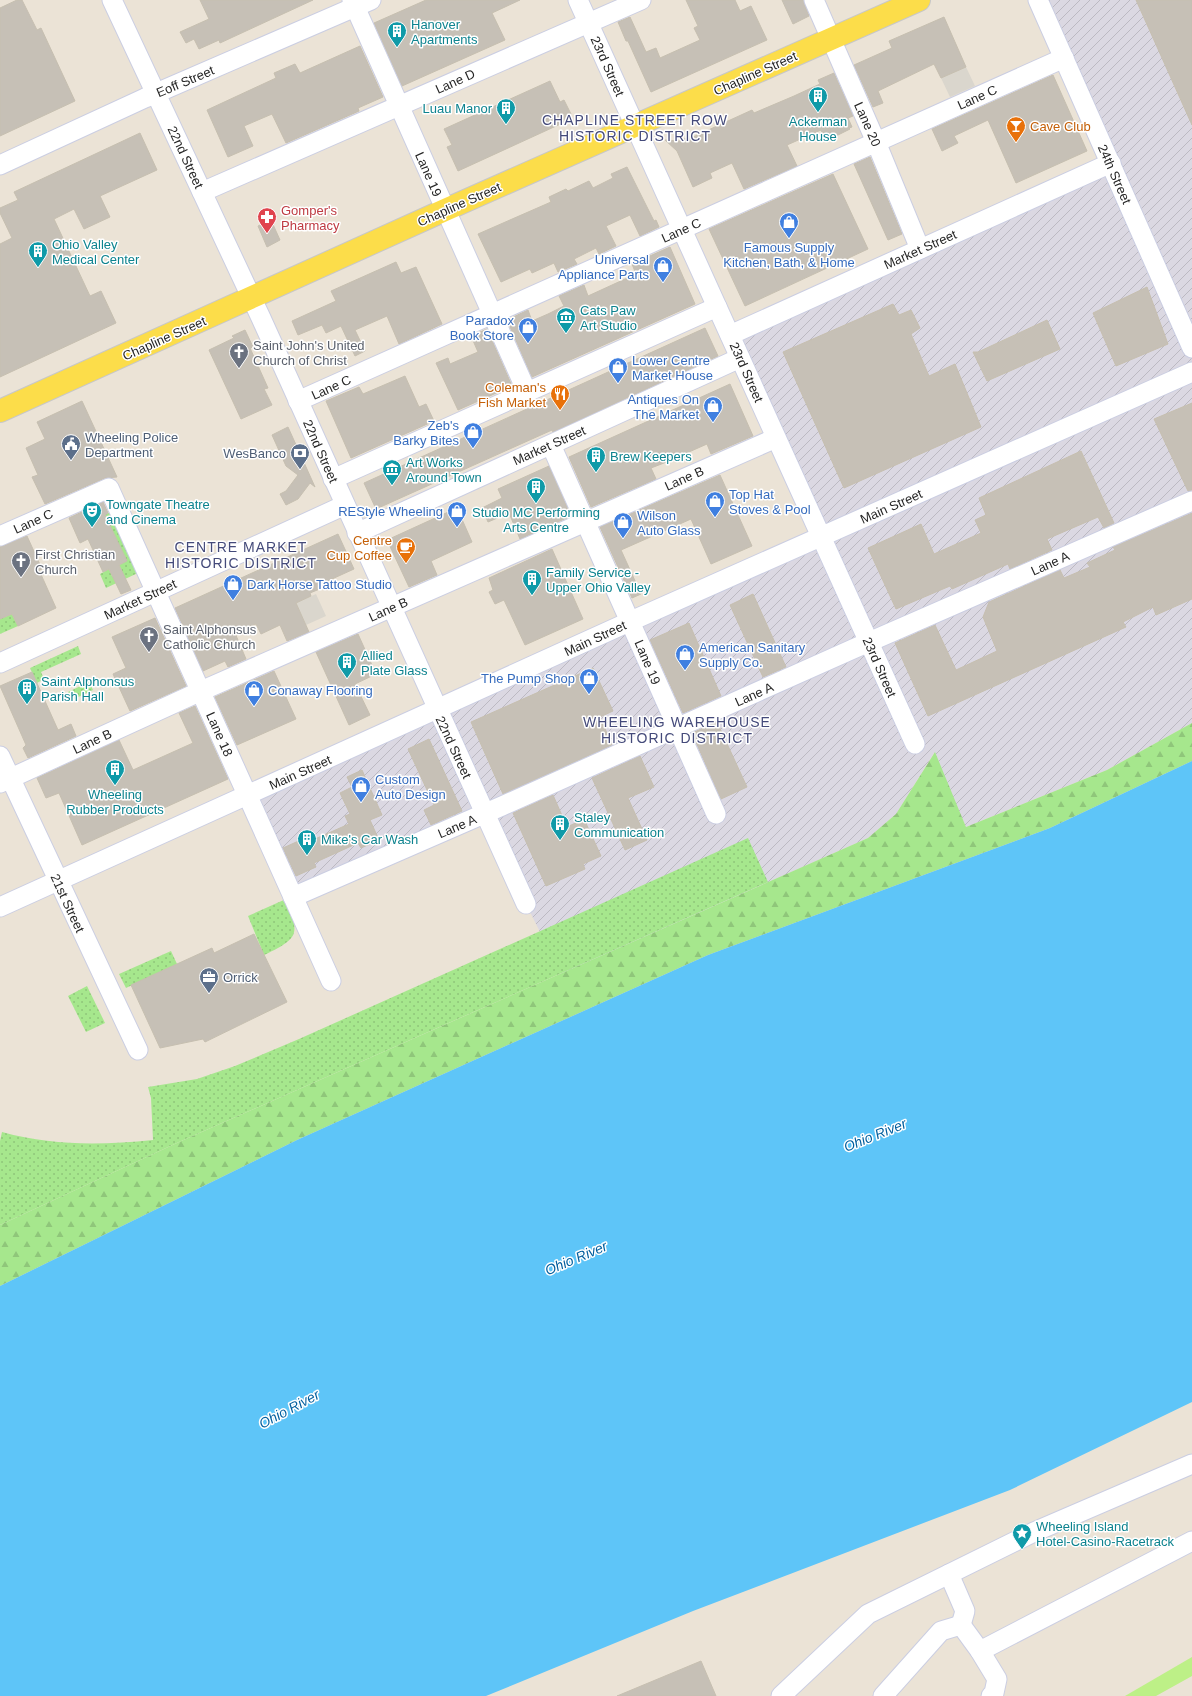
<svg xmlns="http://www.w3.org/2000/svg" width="1192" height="1696" viewBox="0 0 1192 1696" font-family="Helvetica,sans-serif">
  <defs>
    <pattern id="industrial-furrows" width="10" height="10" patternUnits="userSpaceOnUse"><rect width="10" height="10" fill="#dbd8e2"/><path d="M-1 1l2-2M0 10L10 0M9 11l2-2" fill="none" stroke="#bcb9c2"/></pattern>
    <pattern id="grass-dots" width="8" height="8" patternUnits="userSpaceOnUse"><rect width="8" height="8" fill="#a6e78d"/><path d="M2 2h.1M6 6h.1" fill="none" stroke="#8fc67a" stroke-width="1.8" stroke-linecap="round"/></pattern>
    <pattern id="forest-firs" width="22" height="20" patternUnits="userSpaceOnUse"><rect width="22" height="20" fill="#a6e78d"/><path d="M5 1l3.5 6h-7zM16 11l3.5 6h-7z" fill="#8fc67a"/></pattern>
  </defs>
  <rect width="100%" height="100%" fill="#ebe3d6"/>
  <polygon fill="url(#industrial-furrows)" points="1038,0 1192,0 1192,723 1107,770 966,827 934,753 896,814 868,838 561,974 526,904 485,814 293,897 248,796 821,537 730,335 1110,163"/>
  <g fill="url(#grass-dots)">
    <polygon points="112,511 140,572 106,588 100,574 109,569 112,576 122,571 119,565 126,561 105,515"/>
    <polygon points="12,614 18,626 0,634 0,619"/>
    <polygon points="78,646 81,654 41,672 44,679 37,683 30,668"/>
    <polygon points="89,682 93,690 72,700 68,692"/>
    <path d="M 748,838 L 768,882 L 179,1142 L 0,1225 L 0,1141 L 2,1132 C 53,1146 101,1145 153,1140 L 151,1098 L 148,1087 L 197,1079 L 235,1066 L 299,1039 Z"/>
    <path d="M 286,899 C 300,935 299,938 264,955 L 248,916 Z"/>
    <polygon points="171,951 177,964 126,988 119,974"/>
    <polygon points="87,986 105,1023 86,1032 68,996"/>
  </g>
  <polygon fill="url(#forest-firs)" points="1192,723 1192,761 1050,828 708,955 297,1140 0,1286 0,1225 179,1142 868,838 896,814 935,752 966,827 1107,770"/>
  <polygon fill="#bdf087" points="1192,1657 1192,1676 1156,1696 1125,1696"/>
  <g fill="#dad6cd">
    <polygon points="966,67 975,86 950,97 941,78"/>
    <polygon points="316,594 326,616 306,625 296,603"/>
  </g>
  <polygon fill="#5ec5f8" points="1192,761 1192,1402 1010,1490 693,1611 486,1696 0,1696 0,1286 297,1140 708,955 1050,828"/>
  <g fill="#c6c0b6" stroke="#c6bfb0">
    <polygon points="17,0 22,0 37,30 41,28 75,101 0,136 0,8"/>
    <polygon points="200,0 313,0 220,43 219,40 199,49 194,39 186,43 180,32 209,19"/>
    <polygon points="426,0 520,0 492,13 505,40 402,86 374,23"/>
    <polygon points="686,0 735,0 740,11 751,6 767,40 651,92 628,41 626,41 618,22 630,17 646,52 656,48 660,58 700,40 694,28 698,26"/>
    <polygon points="782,0 803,0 809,16 793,24"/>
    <polygon points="1136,0 1192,0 1192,125"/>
    <polygon points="944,17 966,67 941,78 934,64 878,91 883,103 873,107 854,65 892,48 889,41"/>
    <polygon points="360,46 383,97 358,108 359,111 286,143 272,114 244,126 253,146 228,157 207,110 276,78 274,73 295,64 300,73"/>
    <polygon points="834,73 853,116 848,118 852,127 849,128 850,129 826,141 821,130 787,145 797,166 744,189 732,163 710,173 712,178 693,187 677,151 665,140 680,141 693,135 693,137 752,110 754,113 794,96 820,84 818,80"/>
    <polygon points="1053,75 1087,151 1016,183 988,120 954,136 958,143 942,151 932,129"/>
    <polygon points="550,81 560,102 564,100 571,114 565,117 567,121 458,171 447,147 452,145 444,129"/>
    <polygon points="140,133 157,170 100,196 110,217 84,229 74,209 54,219 90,296 101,291 116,323 0,377 0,244 12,238 0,213 0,208 18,200 14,192"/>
    <polygon points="870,157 902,234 888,240 854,164"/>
    <polygon points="627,167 654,221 656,220 659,227 640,236 630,215 606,226 616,246 599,254 596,248 574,259 577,264 558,272 554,263 532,273 530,269 501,282 478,234 551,202 549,197 566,189 568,191 589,181 593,188 613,178 611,174"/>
    <polygon points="833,174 868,249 745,306 709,229"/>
    <polygon points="271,220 280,240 267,247 258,226"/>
    <polygon points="670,247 695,304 532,377 507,320 528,310 532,321 548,314 564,306 559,296 584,285 588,296 636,274 632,264"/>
    <polygon points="396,262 401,273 416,267 442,324 399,344 387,316 355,330 365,351 355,356 341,326 326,333 322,325 298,335 292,321 336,301 331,291"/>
    <polygon points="1147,287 1168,344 1116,366 1093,313"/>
    <polygon points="893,304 899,315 911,310 920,328 911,334 929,376 955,364 981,427 844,488 783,352"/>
    <polygon points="1047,320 1060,349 987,381 973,352 978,352"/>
    <polygon points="705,328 718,356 553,432 552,430 376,509 364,483"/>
    <polygon points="487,329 512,386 458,410 436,363 448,358 450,364 478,352 471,336"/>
    <polygon points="245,330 253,347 250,348 268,388 264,389 272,405 241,419 209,350 234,338 232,336"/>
    <polygon points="405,376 419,407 426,404 434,421 351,458 326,401 359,387 363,394"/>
    <polygon points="730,384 753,436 711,454 707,444 664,463 651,468 656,479 591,507 569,457"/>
    <polygon points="82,401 117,477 105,478 45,504 32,477 38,475 26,448 45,439 37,422"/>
    <polygon points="1192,403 1192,490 1188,491 1154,419"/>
    <polygon points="288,427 315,487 310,483 298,499 286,505 280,494 286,491 298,475 286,466 272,435"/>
    <polygon points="1081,451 1114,523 1104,528 1098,517 1047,539 1052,550 1010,569 1008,564 952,589 950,586 896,609 868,548 921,524 934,554 981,533 975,520 986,515 979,498"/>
    <polygon points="549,466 571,516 520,539 509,513 488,522 482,508 502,498 498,489"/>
    <polygon points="720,475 752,546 711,564 691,519 621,550 641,594 632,598 600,527"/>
    <polygon points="103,502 108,513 105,515 127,561 119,565 131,590 121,594 109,569 103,572 88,539 80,543 69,518"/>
    <polygon points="457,508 472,542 431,561 437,575 409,587 387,540"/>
    <polygon points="1192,513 1192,599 1156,615 1153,607 1123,622 1126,627 928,716 895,643 935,625 956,670 997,651 983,617 989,602 1060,570 1064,578 1090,567 1087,563 1115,550 1113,547"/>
    <polygon points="338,534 354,569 332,579 334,583 310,593 311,596 296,603 309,632 287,641 280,625 261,634 256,624 235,633 246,659 228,667 225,661 203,671 175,608"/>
    <polygon points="27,536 42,569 39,570 56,608 18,626 12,614 0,619 0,547"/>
    <polygon points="552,549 583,619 525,645 504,600 495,604 489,592 493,590 489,578"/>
    <polygon points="753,594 786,667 763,677 730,605"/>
    <polygon points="155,618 186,686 130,711 113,674 126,668 112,637"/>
    <polygon points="689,623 721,696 683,713 650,640"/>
    <polygon points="358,634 376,674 355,684 370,715 349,725 316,652"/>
    <polygon points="593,668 613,711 600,717 612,745 503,794 471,722"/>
    <polygon points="274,671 296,719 237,745 215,697"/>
    <polygon points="32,672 58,730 71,724 76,736 28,758 23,748 26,745 0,686"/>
    <polygon points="195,706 228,779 82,845 59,793 46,798 37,778 119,740 133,770 193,743 179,713"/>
    <polygon points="717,722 747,787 721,799 692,733"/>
    <polygon points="429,739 462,811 431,825 424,810 434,805 408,749"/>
    <polygon points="640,756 654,787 628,798 647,840 625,850 592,778"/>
    <polygon points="362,770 382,815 370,820 379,840 361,848 358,843 314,863 316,867 296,876 283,848 303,839 306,843 349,824 345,816 350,814 340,793 352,787 347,777"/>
    <polygon points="553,795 567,827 584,819 601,856 583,864 585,869 546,886 513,813"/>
    <polygon points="254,934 287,1002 205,1042 203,1039 160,1048 131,985 212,948 214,953"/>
    <polygon points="701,1661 716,1696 617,1696"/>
  </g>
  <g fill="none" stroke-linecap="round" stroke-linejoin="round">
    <defs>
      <g id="minor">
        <polyline points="112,0 261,318 526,904"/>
        <polyline points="352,0 527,392"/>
        <polyline points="578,0 915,744"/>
        <polyline points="814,0 876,142 920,249"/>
        <polyline points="1038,0 1192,348"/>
        <polyline points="0,165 145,98 371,0"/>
        <polyline points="202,192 641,0"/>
        <polyline points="730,335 1111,163"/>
        <polyline points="298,401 1064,58"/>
        <polyline points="551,445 716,814"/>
        <polyline points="333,479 717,307"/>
        <polyline points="357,533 740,358"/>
        <polyline points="0,536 109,488 331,981"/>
        <polyline points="0,663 345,505"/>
        <polyline points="0,756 138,1050"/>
        <polyline points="0,783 201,691 776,438"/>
        <polyline points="293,897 502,806 853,649 1192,501"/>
        <polyline points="0,907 631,621 1192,372"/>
        <polyline points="949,1574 965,1611 961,1625"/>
        <polyline points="980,1651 1192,1541"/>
        <polyline points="781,1696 868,1614 1034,1532 1192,1464"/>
        <polyline points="883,1696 941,1631 961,1625 980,1651 997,1679 994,1693 991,1696"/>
      </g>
      <polyline id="major" points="0,411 445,210 919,0"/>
    </defs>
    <use href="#minor" stroke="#cbcee2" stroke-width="21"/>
    <use href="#major" stroke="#c7c7c7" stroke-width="24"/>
    <use href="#minor" stroke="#fff" stroke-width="19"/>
    <use href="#major" stroke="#fcdd4a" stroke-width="22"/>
  </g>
  <defs>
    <symbol id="building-pin" viewBox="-11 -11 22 30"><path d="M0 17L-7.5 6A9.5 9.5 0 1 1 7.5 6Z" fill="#0f9aa8" stroke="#fff"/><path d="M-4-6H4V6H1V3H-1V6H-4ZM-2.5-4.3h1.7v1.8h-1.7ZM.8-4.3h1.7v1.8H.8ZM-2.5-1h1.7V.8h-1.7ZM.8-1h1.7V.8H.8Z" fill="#fff"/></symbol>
    <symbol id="bar-pin" viewBox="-11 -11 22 30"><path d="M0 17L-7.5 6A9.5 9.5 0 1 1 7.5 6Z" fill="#e8710a" stroke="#fff"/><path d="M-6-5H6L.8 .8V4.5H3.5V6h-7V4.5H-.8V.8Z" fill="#fff"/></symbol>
    <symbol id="pharmacy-pin" viewBox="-11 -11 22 30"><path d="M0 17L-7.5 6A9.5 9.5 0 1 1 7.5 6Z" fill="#e0444e" stroke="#fff"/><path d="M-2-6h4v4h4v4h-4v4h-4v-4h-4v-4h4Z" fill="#fff"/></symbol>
    <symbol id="shop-pin" viewBox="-11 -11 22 30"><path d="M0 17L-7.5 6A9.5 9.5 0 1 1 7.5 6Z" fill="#3f7fe0" stroke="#fff"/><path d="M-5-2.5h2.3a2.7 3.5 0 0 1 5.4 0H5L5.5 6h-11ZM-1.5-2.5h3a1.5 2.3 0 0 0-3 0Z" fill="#fff"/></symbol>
    <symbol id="museum-pin" viewBox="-11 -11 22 30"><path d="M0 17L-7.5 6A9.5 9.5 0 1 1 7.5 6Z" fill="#0f9aa8" stroke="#fff"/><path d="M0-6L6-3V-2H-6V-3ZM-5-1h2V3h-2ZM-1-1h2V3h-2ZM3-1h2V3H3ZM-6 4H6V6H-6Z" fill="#fff"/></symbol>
    <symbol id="church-pin" viewBox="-11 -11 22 30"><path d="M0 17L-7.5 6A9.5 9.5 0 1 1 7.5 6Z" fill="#6b7280" stroke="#fff"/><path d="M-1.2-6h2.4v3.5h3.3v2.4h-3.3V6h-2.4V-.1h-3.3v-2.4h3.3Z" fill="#fff"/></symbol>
    <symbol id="restaurant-pin" viewBox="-11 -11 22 30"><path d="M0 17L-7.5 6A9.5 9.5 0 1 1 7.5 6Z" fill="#e8710a" stroke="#fff"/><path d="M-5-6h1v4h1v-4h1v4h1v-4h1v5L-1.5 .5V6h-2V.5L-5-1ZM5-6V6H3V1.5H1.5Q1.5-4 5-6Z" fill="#fff"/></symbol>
    <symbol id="civic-pin" viewBox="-11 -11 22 30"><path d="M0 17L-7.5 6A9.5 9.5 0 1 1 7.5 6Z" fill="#5c6f8a" stroke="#fff"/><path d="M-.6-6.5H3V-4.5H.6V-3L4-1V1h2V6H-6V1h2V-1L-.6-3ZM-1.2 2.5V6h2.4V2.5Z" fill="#fff"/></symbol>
    <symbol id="bank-pin" viewBox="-11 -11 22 30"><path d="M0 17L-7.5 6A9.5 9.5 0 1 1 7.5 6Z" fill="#5c6f8a" stroke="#fff"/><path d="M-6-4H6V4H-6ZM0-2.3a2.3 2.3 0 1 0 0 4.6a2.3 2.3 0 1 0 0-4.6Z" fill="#fff"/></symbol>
    <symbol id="theatre-pin" viewBox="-11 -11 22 30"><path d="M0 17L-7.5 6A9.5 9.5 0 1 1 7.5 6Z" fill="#0f9aa8" stroke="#fff"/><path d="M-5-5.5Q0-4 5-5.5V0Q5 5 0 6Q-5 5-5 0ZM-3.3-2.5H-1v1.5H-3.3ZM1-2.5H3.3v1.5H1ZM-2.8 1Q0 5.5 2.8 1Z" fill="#fff"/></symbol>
    <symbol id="cafe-pin" viewBox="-11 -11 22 30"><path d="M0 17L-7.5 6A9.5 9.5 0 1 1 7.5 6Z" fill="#e8710a" stroke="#fff"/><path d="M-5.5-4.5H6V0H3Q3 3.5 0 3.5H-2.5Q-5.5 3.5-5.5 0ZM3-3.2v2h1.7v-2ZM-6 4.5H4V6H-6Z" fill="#fff"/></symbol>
    <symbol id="office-pin" viewBox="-11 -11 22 30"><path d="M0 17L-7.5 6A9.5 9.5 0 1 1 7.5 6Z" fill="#5c6f8a" stroke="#fff"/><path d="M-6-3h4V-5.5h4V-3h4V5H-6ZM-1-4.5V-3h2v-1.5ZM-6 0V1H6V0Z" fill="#fff"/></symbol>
    <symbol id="sight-pin" viewBox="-11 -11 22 30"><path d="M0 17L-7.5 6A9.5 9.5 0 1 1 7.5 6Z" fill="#0f9aa8" stroke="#fff"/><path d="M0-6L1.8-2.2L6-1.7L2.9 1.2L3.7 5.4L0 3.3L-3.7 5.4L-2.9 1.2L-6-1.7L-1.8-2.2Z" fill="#fff"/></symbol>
  </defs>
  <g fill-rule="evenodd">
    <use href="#building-pin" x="386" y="20" width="22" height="30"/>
    <use href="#building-pin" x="807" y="85" width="22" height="30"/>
    <use href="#building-pin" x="495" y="97" width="22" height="30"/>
    <use href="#bar-pin" x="1005" y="115" width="22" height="30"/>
    <use href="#pharmacy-pin" x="256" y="206" width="22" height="30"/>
    <use href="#shop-pin" x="778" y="211" width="22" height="30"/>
    <use href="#building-pin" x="27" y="240" width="22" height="30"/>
    <use href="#shop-pin" x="652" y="255" width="22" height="30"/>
    <use href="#museum-pin" x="555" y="306" width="22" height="30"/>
    <use href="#shop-pin" x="517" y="316" width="22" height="30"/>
    <use href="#church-pin" x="228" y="341" width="22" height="30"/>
    <use href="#shop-pin" x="607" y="356" width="22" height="30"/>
    <use href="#restaurant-pin" x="549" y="383" width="22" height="30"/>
    <use href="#shop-pin" x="702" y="395" width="22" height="30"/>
    <use href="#shop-pin" x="462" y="421" width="22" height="30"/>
    <use href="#civic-pin" x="60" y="433" width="22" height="30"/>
    <use href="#bank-pin" x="289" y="442" width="22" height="30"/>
    <use href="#building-pin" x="585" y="445" width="22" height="30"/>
    <use href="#museum-pin" x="381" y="458" width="22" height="30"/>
    <use href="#building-pin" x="525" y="476" width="22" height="30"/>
    <use href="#shop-pin" x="704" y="490" width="22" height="30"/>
    <use href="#theatre-pin" x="81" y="500" width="22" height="30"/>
    <use href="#shop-pin" x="446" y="500" width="22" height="30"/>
    <use href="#shop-pin" x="612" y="511" width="22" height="30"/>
    <use href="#cafe-pin" x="395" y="536" width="22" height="30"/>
    <use href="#church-pin" x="10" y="550" width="22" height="30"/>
    <use href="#building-pin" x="521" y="568" width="22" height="30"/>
    <use href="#shop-pin" x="222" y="573" width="22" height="30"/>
    <use href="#church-pin" x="138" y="625" width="22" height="30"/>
    <use href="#shop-pin" x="674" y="643" width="22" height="30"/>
    <use href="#building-pin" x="336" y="651" width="22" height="30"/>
    <use href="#shop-pin" x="578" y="667" width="22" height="30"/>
    <use href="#building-pin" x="16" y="677" width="22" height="30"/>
    <use href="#shop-pin" x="243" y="679" width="22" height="30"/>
    <use href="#building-pin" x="104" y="758" width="22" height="30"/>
    <use href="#shop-pin" x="350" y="775" width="22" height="30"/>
    <use href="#building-pin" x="549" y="813" width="22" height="30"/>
    <use href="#building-pin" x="296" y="828" width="22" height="30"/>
    <use href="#office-pin" x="198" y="966" width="22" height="30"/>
    <use href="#sight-pin" x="1011" y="1522" width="22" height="30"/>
  </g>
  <g text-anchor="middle" stroke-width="3" stroke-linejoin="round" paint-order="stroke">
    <g font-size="13" fill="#0d838f" stroke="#fff" text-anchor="start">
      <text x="411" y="29">Hanover<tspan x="411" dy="15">Apartments</tspan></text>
      <text x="492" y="113" text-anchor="end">Luau Manor</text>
      <text x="818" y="126" text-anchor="middle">Ackerman<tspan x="818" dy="15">House</tspan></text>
      <text x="52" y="249">Ohio Valley<tspan x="52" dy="15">Medical Center</tspan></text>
      <text x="580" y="315">Cats Paw<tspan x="580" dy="15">Art Studio</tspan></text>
      <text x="610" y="461">Brew Keepers</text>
      <text x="406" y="467">Art Works<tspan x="406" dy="15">Around Town</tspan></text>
      <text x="106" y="509">Towngate Theatre<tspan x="106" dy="15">and Cinema</tspan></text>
      <text x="536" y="517" text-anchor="middle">Studio MC Performing<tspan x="536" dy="15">Arts Centre</tspan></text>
      <text x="546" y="577">Family Service -<tspan x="546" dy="15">Upper Ohio Valley</tspan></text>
      <text x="361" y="660">Allied<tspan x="361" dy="15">Plate Glass</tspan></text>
      <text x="41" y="686">Saint Alphonsus<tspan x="41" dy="15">Parish Hall</tspan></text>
      <text x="115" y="799" text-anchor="middle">Wheeling<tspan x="115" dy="15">Rubber Products</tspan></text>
      <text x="574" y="822">Staley<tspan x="574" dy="15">Communication</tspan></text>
      <text x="321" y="844">Mike's Car Wash</text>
      <text x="1036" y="1531">Wheeling Island<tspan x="1036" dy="15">Hotel-Casino-Racetrack</tspan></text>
    </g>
    <g font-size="13" fill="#262626" stroke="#fff">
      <text transform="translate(608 66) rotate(66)" y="5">23rd Street</text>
      <text transform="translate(755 73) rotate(-24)" y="5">Chapline Street</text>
      <text transform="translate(185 81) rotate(-23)" y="5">Eoff Street</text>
      <text transform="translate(455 81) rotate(-24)" y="5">Lane D</text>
      <text transform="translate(977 97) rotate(-24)" y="5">Lane C</text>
      <text transform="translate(868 124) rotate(66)" y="5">Lane 20</text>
      <text transform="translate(186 157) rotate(65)" y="5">22nd Street</text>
      <text transform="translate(429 174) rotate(66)" y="5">Lane 19</text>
      <text transform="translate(1115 174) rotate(66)" y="5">24th Street</text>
      <text transform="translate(459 204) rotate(-24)" y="5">Chapline Street</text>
      <text transform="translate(681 230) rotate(-24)" y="5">Lane C</text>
      <text transform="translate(920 249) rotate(-24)" y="5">Market Street</text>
      <text transform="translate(164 338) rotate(-24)" y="5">Chapline Street</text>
      <text transform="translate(747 372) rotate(66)" y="5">23rd Street</text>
      <text transform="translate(331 387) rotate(-24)" y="5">Lane C</text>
      <text transform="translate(549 445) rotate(-24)" y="5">Market Street</text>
      <text transform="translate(321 451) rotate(66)" y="5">22nd Street</text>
      <text transform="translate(684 478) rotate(-24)" y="5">Lane B</text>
      <text transform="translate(891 506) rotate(-24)" y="5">Main Street</text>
      <text transform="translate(33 521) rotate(-24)" y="5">Lane C</text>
      <text transform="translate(1050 563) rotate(-24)" y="5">Lane A</text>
      <text transform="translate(140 599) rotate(-25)" y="5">Market Street</text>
      <text transform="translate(388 609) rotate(-24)" y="5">Lane B</text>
      <text transform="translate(595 638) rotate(-25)" y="5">Main Street</text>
      <text transform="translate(648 662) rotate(67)" y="5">Lane 19</text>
      <text transform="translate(880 667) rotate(66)" y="5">23rd Street</text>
      <text transform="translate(754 694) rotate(-24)" y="5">Lane A</text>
      <text transform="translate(220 734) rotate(66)" y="5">Lane 18</text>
      <text transform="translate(92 741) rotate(-25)" y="5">Lane B</text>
      <text transform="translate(454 747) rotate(65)" y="5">22nd Street</text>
      <text transform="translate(300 772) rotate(-24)" y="5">Main Street</text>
      <text transform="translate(457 826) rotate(-23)" y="5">Lane A</text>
      <text transform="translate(68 903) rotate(65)" y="5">21st Street</text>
    </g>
    <g font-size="13" fill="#c56008" stroke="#fff" text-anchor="end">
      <text x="1030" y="131" text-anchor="start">Cave Club</text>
      <text x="546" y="392">Coleman's<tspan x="546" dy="15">Fish Market</tspan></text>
      <text x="392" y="545">Centre<tspan x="392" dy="15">Cup Coffee</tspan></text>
    </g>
    <g font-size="13" fill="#be3a42" stroke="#fff" text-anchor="start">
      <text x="281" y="215">Gomper's<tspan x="281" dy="15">Pharmacy</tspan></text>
    </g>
    <g font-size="13" fill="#366cbe" stroke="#fff" text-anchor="start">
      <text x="789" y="252" text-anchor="middle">Famous Supply<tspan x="789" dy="15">Kitchen, Bath, &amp; Home</tspan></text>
      <text x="649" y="264" text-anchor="end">Universal<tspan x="649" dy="15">Appliance Parts</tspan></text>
      <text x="514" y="325" text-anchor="end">Paradox<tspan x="514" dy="15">Book Store</tspan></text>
      <text x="632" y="365">Lower Centre<tspan x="632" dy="15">Market House</tspan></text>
      <text x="699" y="404" text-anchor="end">Antiques On<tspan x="699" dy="15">The Market</tspan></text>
      <text x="459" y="430" text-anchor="end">Zeb's<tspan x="459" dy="15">Barky Bites</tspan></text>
      <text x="729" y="499">Top Hat<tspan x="729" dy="15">Stoves &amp; Pool</tspan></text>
      <text x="443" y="516" text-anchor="end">REStyle Wheeling</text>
      <text x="637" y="520">Wilson<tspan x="637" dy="15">Auto Glass</tspan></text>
      <text x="247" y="589">Dark Horse Tattoo Studio</text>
      <text x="699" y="652">American Sanitary<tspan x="699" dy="15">Supply Co.</tspan></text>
      <text x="575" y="683" text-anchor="end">The Pump Shop</text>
      <text x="268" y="695">Conaway Flooring</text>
      <text x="375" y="784">Custom<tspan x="375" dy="15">Auto Design</tspan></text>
    </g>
    <g font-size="13" fill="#5b616d" stroke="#fff" text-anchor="start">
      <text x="253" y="350">Saint John's United<tspan x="253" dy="15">Church of Christ</tspan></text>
      <text x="35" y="559">First Christian<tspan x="35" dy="15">Church</tspan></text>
      <text x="163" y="634">Saint Alphonsus<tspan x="163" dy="15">Catholic Church</tspan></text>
    </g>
    <g font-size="13" fill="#4e5e75" stroke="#fff" text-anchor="start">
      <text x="85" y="442">Wheeling Police<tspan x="85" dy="15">Department</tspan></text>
      <text x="286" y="458" text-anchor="end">WesBanco</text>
      <text x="223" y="982">Orrick</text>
    </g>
    <g font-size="14" letter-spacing="1" fill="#444a7a" stroke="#fff">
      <text x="635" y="125">CHAPLINE STREET ROW<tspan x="635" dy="16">HISTORIC DISTRICT</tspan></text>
      <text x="241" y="552">CENTRE MARKET<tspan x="241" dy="16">HISTORIC DISTRICT</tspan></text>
      <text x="677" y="727">WHEELING WAREHOUSE<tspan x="677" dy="16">HISTORIC DISTRICT</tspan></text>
    </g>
    <g font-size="14" font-style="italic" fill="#025f9f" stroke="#fff">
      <text transform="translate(875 1135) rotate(-22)" y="5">Ohio River</text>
      <text transform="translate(576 1258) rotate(-23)" y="5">Ohio River</text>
      <text transform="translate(289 1409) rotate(-28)" y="5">Ohio River</text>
    </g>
  </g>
</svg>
